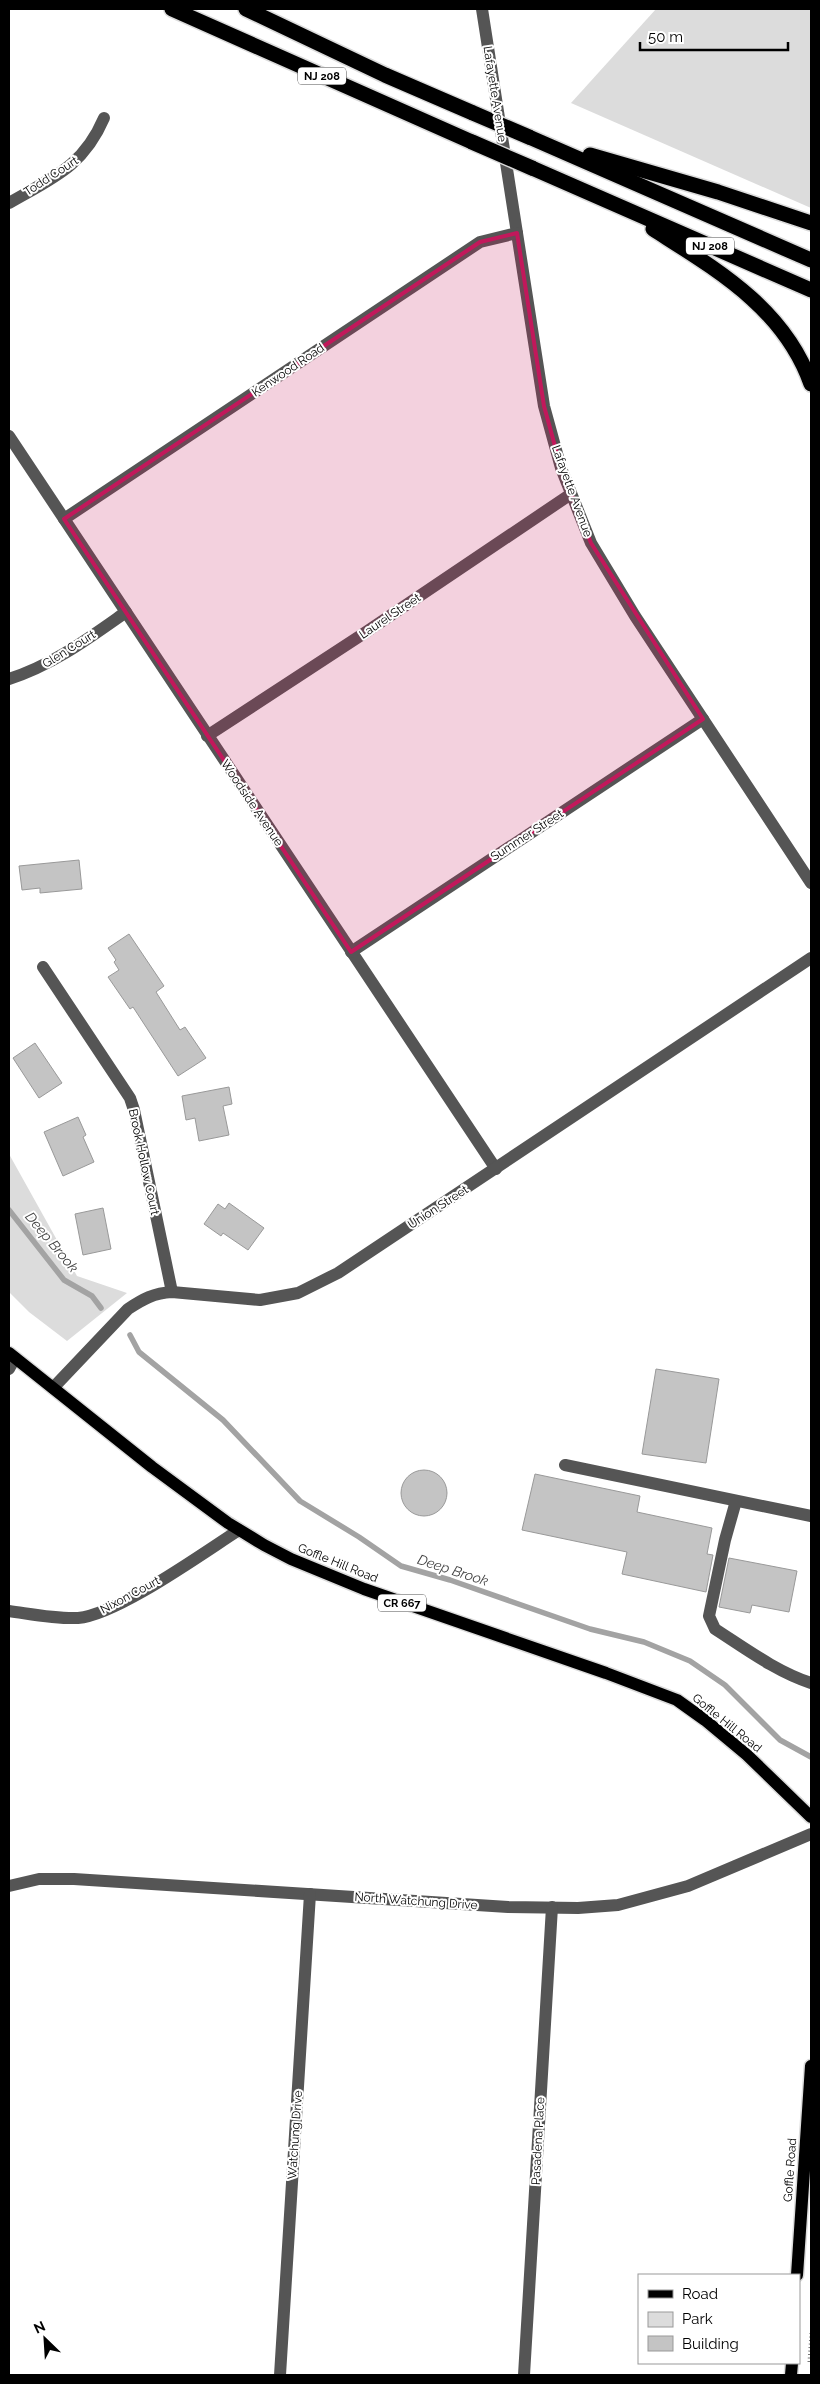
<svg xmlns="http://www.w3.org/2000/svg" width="820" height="2384" viewBox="0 0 820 2384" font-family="Raleway,sans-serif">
  <rect width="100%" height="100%" fill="#fff"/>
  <g fill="#dcdcdc">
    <polygon points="656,9 811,9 811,208 571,103"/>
    <polygon points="9,1154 77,1276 127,1293 67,1341 29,1312 9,1292"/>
  </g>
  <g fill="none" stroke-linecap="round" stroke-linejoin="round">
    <g stroke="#a3a3a3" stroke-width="5.5">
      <polyline points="9,1210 64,1280 92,1296 101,1308"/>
      <polyline points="130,1335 139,1352 223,1420 300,1501 359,1537 401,1566 450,1580 590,1629 644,1642 690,1661 725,1685 780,1740 811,1757"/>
    </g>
  </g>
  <g fill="#c4c4c4" stroke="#999">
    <polygon points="79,860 82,889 40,893 40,888 22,890 19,866"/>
    <polygon points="129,934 164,986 156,992 180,1030 185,1027 206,1058 178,1076 133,1007 130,1009 108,977 119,970 114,962 116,960 108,948"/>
    <polygon points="35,1043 62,1083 39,1098 13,1058"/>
    <polygon points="229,1087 232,1104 223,1106 229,1135 199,1141 195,1118 186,1120 182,1096"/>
    <polygon points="78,1117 86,1135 83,1137 94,1162 63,1176 44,1132"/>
    <polygon points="229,1203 264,1228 248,1250 223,1233 221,1236 204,1224 218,1204 225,1209"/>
    <polygon points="103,1208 111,1249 83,1255 75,1214"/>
    <polygon points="656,1369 719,1379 706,1463 642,1454"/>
    <circle cx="424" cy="1493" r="23"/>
    <polygon points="535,1474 640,1496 637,1512 712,1528 707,1554 713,1555 706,1592 622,1574 627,1552 522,1530"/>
    <polygon points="729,1558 797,1571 789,1612 752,1605 750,1613 719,1607"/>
  </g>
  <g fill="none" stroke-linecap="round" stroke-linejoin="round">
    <defs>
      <g id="major">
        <polyline points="9,1353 152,1467 228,1523 264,1545 291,1559 364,1589 606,1673 677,1700 705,1720 747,1755 811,1817"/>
        <polyline points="797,2275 811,2066"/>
        <polyline points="791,2375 792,2363"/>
      </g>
      <g id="highway">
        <polyline points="172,9 472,142"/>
        <polyline points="246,9 385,75 473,113"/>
        <polyline points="529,137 811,260"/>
        <polyline points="590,155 718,192 811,223"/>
        <polyline points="532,168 811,290"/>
        <path d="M 653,229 C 717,270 784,308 811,384"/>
      </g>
    </defs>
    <use href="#major" stroke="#dbdbdb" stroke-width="15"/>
    <use href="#highway" stroke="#dbdbdb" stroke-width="18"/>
    <polyline stroke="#777" stroke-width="3" stroke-dasharray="1 2.5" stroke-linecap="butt" points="809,2362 811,2333"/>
    <g stroke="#555" stroke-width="12">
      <polyline points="482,9 544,406 561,468 591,543 635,616 811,883"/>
      <path d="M 9,203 C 52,178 83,167 104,118"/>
      <polyline points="9,436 496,1169"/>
      <polyline points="64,519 480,242 517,233"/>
      <path d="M 9,679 C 53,665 89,638 126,612"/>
      <polyline points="207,736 363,634 571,494"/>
      <polyline points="351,952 703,719"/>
      <polyline points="43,967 130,1098 134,1110 172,1292"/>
      <polyline points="9,1369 15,1358"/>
      <path d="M 53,1388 L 128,1309 C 143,1299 154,1293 172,1292 L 260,1300 L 298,1293 L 338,1273 L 811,958"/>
      <polyline points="565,1465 811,1516"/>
      <path d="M 736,1501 L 725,1540 L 709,1616 L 715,1629 C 746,1649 777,1672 811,1683"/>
      <path d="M 9,1611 C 31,1614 55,1619 78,1618 C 117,1615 203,1553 239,1530"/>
      <polyline points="9,1886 39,1879 74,1879 508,1907 578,1908 618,1905 688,1886 811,1834"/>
      <polyline points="280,2375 310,1894"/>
      <polyline points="524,2375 552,1907"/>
    </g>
    <use href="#major" stroke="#000" stroke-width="12"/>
    <use href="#highway" stroke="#000" stroke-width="15"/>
    <defs>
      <g id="highway-bridge">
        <polyline points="473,113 529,137"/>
        <polyline points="472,142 532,168"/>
      </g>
    </defs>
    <use href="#highway-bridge" stroke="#dbdbdb" stroke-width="18" stroke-linecap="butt"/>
    <use href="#highway-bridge" stroke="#000" stroke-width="15"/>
  </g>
  <path fill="#c2185b" fill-opacity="0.2" stroke="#c2185b" stroke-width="4" stroke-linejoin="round" d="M 517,233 L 544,406 L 561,468 L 591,543 L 703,719 L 351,952 L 64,519 L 480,242 Z"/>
  <g text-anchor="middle" stroke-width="4" stroke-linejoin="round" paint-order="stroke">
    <g fill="#fff" stroke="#4c4c4c" stroke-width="1">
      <rect x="298" y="67.5" width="48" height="17" rx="4"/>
      <rect x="686" y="237.5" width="48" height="17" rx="4"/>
      <rect x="378" y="1594.5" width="48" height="17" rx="4"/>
    </g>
    <g font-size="11" font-weight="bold" fill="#000">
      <text x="322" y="80">NJ 208</text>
      <text x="710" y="250">NJ 208</text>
      <text x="402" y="1607">CR 667</text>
    </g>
    <g font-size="12" fill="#000" stroke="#fff">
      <text transform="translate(495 94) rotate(81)" y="4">Lafayette Avenue</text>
      <text transform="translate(51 176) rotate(-33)" y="4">Todd Court</text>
      <text transform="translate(288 370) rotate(-34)" y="4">Kenwood Road</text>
      <text transform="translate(572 491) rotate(70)" y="4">Lafayette Avenue</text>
      <text transform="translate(390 616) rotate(-34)" y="4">Laurel Street</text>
      <text transform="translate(69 649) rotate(-32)" y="4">Glen Court</text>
      <text transform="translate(252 803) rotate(56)" y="4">Woodside Avenue</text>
      <text transform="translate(527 835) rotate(-33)" y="4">Summer Street</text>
      <text transform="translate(144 1162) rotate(78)" y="4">Brook Hollow Court</text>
      <text transform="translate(438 1207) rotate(-33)" y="4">Union Street</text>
      <text transform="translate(338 1563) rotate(22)" y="4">Goffle Hill Road</text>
      <text transform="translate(130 1595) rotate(-28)" y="4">Nixon Court</text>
      <text transform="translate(727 1723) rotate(39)" y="4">Goffle Hill Road</text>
      <text transform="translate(416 1901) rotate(4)" y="4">North Watchung Drive</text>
      <text transform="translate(295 2135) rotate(-86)" y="4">Watchung Drive</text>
      <text transform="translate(538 2141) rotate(-87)" y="4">Pasadena Place</text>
      <text transform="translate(790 2170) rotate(-86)" y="4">Goffle Road</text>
    </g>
    <g font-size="14" font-style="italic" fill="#444" stroke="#fff">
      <text transform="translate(52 1242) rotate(50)" y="5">Deep Brook</text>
      <text transform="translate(453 1570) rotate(18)" y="5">Deep Brook</text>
    </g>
  </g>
  <rect width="820" height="2384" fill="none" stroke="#000000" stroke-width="20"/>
  <rect x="638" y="2274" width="162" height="90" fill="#ffffff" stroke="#999999"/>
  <rect x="648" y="2290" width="25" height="8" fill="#000000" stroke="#999999"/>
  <text x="682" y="2299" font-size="15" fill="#000000">Road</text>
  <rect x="648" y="2312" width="25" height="15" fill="#dcdcdc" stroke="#999999"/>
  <text x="682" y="2324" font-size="15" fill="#000000">Park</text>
  <rect x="648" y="2336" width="25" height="15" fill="#c4c4c4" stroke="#999999"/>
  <text x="682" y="2349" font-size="15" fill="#000000">Building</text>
  <g transform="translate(45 2339) rotate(335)" stroke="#ffffff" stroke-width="4" paint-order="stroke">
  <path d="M0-4L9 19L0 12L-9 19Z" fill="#000000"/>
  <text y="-8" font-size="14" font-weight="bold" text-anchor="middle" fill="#000000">N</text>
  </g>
  <path d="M640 42v8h148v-8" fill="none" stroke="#000000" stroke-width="2.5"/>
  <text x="648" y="42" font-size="15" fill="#000000" stroke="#ffffff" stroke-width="4" paint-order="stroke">50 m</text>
</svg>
